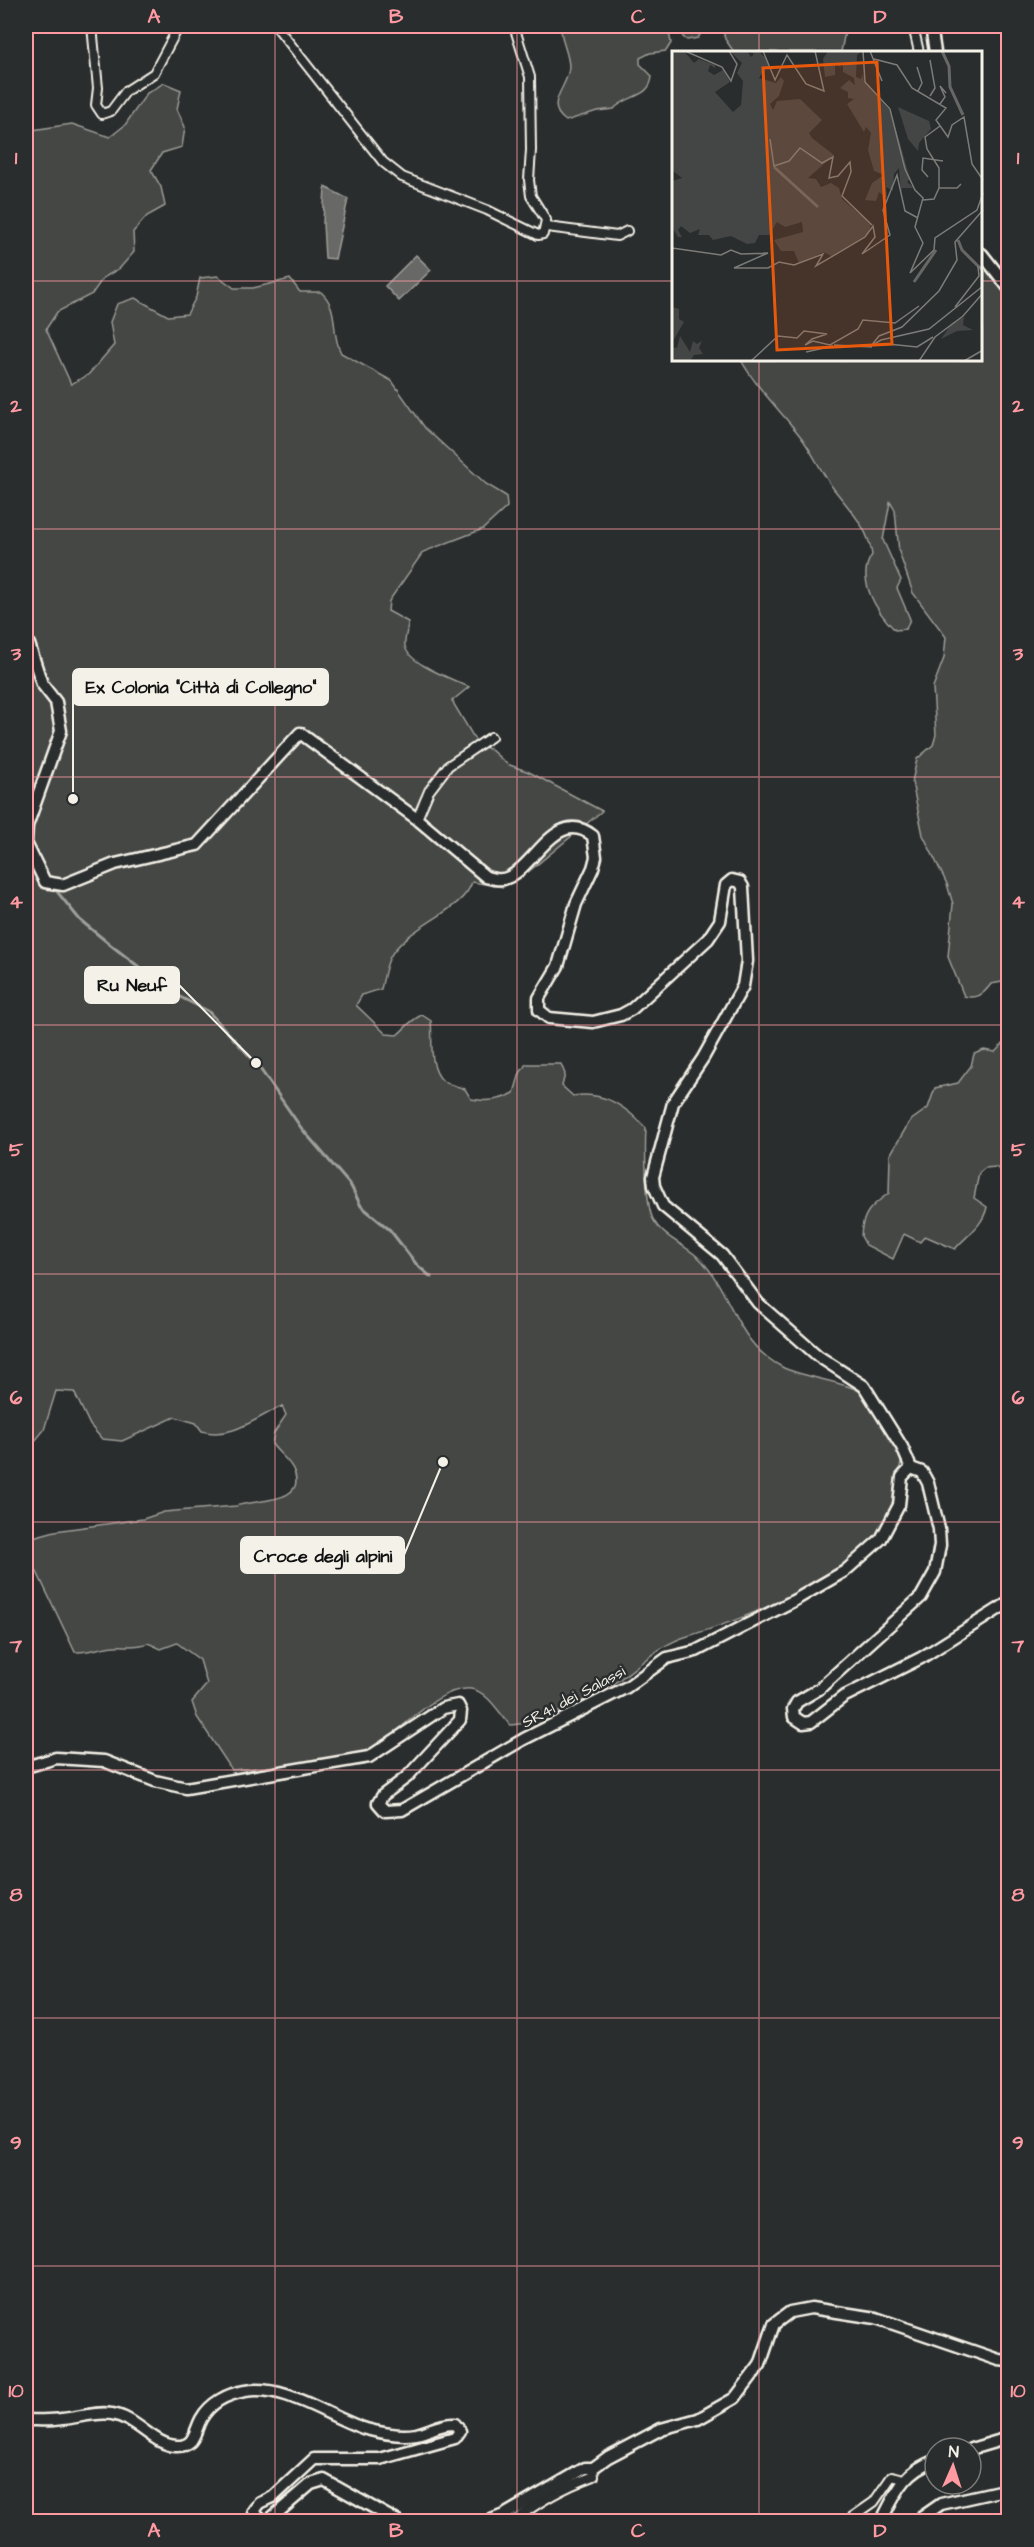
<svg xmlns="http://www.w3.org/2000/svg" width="1034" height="2547" viewBox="0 0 1034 2547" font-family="'Architects Daughter',sans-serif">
  <rect width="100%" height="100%" fill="#2a2d2e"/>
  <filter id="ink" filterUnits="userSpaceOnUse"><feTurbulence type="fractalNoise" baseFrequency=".0167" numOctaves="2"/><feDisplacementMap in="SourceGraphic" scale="12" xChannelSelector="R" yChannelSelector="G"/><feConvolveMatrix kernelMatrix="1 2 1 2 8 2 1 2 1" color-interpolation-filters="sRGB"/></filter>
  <g filter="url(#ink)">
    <g fill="#444645" stroke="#9c9c96" stroke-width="1.5">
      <path d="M 561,26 L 668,26 L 671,43 L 666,51 L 650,53 L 640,58 L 640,64 L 652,76 C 651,98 626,95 614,109 L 597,111 L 566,121 C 542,104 569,87 569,67 C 569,53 560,40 561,26 Z"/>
      <polygon points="680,26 705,26 698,38 687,40 683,37"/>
      <polygon points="722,26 846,26 841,52 734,52 725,39"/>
      <path d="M 164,83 L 181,90 L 177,109 L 185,127 L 182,147 L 162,153 L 151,170 L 161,187 L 165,206 L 147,216 L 133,232 L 134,252 L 120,268 L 103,278 L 92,294 L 57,312 L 46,329 L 71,384 L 88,375 L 114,345 L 110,322 L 117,304 L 135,298 L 168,316 L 187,314 L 196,297 L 200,278 L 218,276 L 234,288 L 253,288 L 290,279 L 300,292 L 321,292 C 340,309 330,332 341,353 L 392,381 L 425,428 L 486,484 L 506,496 L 507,507 L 483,529 L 423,552 L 389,601 L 388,611 L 408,622 C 408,630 404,639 405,646 C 408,664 453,679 469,687 L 452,701 L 477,743 L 491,750 L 507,764 L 529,772 L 602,811 L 522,877 L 503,887 L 472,882 C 464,911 407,926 390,957 C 385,967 384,978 381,989 L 362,995 L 356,1005 L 386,1034 L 397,1035 C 406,1028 410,1020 422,1015 L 431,1021 C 433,1038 428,1068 443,1081 C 448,1085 459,1086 465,1089 L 471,1099 C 486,1102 500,1101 514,1093 L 520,1073 L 526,1064 L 561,1064 L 565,1074 L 562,1086 L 573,1096 C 604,1091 625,1106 646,1128 C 645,1146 645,1204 653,1219 C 663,1239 688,1245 703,1262 C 734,1298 736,1343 782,1367 C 801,1377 852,1383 863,1394 C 872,1402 898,1444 901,1455 C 903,1463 898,1471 896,1479 C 893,1495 895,1509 885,1524 C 851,1576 746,1619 688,1636 C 660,1644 639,1666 616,1682 C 590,1699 541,1723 510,1725 C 500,1714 487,1691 471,1689 C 440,1686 405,1727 381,1743 C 348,1764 273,1767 232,1770 L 197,1717 L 192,1702 L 207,1684 L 200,1660 L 177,1643 L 161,1649 L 148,1643 C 136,1648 126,1645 114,1646 C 100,1647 89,1653 75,1652 L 37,1572 L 26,1561 L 26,1544 L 33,1537 L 55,1531 L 143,1519 L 164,1512 L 236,1506 C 252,1499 310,1505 293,1469 C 288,1459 278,1453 272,1444 L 274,1433 L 286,1415 L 282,1406 C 257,1417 231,1440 202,1431 L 196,1423 L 175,1417 L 122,1441 L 102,1439 L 90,1425 L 74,1392 L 56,1391 L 44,1430 L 26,1452 L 26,131 L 72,124 L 110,137 L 125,125 L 147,93 Z"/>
      <path d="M 982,262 L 1008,294 L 1008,988 L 1002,982 L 991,984 C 983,995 977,999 964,996 L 948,957 L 953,904 L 947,884 L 923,835 L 912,782 L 917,759 L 933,745 L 936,735 L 933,687 L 944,658 L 946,637 L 913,593 L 899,552 L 895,510 L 890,502 L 883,540 L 901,580 L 897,588 L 910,619 L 906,629 L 895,630 C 877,612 855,579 872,555 C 869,528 849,509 833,488 C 821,472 813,453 801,437 C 781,411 757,389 741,360 L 982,360 Z"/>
      <path d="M 1003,1044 L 1008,1044 L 1008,1185 L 1005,1185 L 1004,1174 L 996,1167 L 985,1168 L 979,1173 L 974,1198 L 987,1207 C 983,1226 967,1235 955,1249 L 925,1236 L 920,1242 L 904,1234 L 893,1259 L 866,1245 L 861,1236 C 862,1213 871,1206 889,1193 L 890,1155 L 910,1121 L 928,1108 L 935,1088 L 958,1083 L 971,1066 L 974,1054 L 984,1050 L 995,1052 Z"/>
    </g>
    <g fill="#676866" stroke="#9f9f9a" stroke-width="1.5">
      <polygon points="325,187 348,199 335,259 325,258 323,223"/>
      <polygon points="416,255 431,270 399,301 385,286"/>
    </g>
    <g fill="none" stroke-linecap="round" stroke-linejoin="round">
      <polyline stroke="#9f9f9a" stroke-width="3" points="55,889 80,920 112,946 174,994 208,1011 256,1063 302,1129 351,1186 361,1206 390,1230 417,1265 431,1277"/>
      <defs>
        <g id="street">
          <polyline points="92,26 98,88 96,105 102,114 111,111 126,91 154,73 179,26"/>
          <polyline points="276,26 383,162 402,177 487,210 538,235 543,234 546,220 531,196 529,180 531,150 530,77 514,26"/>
          <polyline points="913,26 919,52"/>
          <polyline points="547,227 617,236 627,231"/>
          <polyline points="417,819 429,791 448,766 491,737"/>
          <polyline points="851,2518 874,2502 892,2476 904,2479"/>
          <path d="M 513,2522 C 538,2501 564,2487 594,2476 L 593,2468"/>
        </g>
        <g id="secondary">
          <polyline points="931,26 935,52"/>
          <polyline points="982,254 1008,287"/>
          <path d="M 29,644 L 42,684 L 56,702 L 61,731 L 27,826 L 26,843 L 45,882 L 63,885 L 115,864 L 197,845 L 300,733 L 417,819 L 486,877 C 495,879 501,881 509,877 C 536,864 557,807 593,836 L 596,857 L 593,868 L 576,904 L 558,966 L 539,998 L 539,1010 L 549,1018 L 593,1022 L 621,1015 L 632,1009 L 708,939 L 720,921 L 726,885 L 732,880 L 740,882 L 743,887 L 747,961 L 743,986 L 703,1058 L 673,1103 L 653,1177 L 654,1186 L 663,1206 L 722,1255 L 758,1303 L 818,1356 L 864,1386 L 902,1447 L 911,1468"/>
          <polyline points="26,1767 56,1758 104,1761 155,1781 186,1788 369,1757 443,1708 458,1705 461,1711 460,1720 407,1777 383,1795 378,1803 385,1811 402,1810 524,1739 627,1687 667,1658 696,1651 795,1600 845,1571 881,1539 899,1505 902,1477 911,1468 922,1472 928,1483 939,1529 940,1545 935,1572 921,1597 819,1689 797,1702 793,1709 794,1717 803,1723 811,1722 843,1697 921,1658 1008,1603"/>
          <path d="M 26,2420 C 38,2420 50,2421 62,2419 C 78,2418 96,2411 112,2414 C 137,2418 152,2444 176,2446 C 195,2447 194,2432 201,2419 C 210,2403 227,2394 245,2391 C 286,2384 328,2417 366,2429 C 381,2433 400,2437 416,2434 C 430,2431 441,2423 455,2424 L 460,2431 L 455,2438 L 380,2459 L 314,2459 L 273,2497 L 260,2503 L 254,2511 L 259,2518 L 268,2521 L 311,2484 L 324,2480 L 399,2522"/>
          <polyline points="971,2449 1008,2438"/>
          <polyline points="486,2522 504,2515 585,2468 593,2468 608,2457 661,2429 698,2419 735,2398 760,2365 774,2324 790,2312 811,2308 876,2318 999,2360 1008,2361"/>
          <path d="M 881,2522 C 895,2495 904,2470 935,2461"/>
          <polyline points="915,2522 941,2504 1008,2489"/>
        </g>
      </defs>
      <use href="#street" stroke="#f4f1e8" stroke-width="12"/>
      <use href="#secondary" stroke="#f4f1e8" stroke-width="15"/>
      <use href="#street" stroke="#2a2d2e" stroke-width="8"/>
      <use href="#secondary" stroke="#2a2d2e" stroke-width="10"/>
    </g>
  </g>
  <path fill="none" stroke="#ff9aa2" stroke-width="1.5" stroke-opacity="0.55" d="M 275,26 L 275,2522M 517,26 L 517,2522M 759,26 L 759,52M 26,281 L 674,281M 982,281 L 1008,281M 759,360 L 759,2522M 26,529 L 1008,529M 26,777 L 1008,777M 26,1025 L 1008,1025M 26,1274 L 1008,1274M 26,1522 L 1008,1522M 26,1770 L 1008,1770M 26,2018 L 1008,2018M 26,2266 L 1008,2266"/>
  <g text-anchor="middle" stroke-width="5" stroke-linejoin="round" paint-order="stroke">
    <g font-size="16" fill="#f4f1e8" stroke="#2a2d2e">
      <text transform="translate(573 1696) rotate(-28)" y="6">SR41 dei Salassi</text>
    </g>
  </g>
  <g transform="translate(672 51)">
    <rect width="310" height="310" fill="#2a2d2e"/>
    <path d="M 0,0 L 12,0 L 22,12 L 27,8 L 43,14 L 43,17 L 38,14 L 36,20 L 42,24 L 51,19 L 58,31 L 43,41 L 61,61 L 69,54 L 71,30 L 65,22 L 70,12 L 58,0 L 75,0 L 79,6 L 82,3 L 78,0 L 86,0 L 95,8 L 97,18 L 93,17 L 87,27 L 104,32 L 109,26 L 112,30 L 107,45 L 98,53 L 101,59 L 105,50 L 128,48 L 150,69 L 137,82 L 140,87 L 162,104 L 136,127 L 144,128 L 149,136 L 159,132 L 167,137 L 170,148 L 199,173 L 196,183 L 159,205 L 152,201 L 127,212 L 122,200 L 109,200 L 102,189 L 131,181 L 130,171 L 113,176 L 105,171 L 97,184 L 87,184 L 83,192 L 75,193 L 59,185 L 41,189 L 37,184 L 26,184 L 28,178 L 18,182 L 9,175 L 6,179 L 10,186 L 6,186 L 0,176 L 0,130 L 10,127 L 1,120 L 0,111 ZM 156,0 L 190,0 L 185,4 L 184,26 L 189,28 L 191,22 L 192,30 L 219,61 L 238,128 L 235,131 L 242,137 L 230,137 L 229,142 L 227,117 L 222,123 L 221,140 L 214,136 L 215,147 L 207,141 L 204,150 L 193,149 L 200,132 L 212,124 L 202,120 L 196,99 L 199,82 L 194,76 L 192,81 L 175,53 L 182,48 L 176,47 L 176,41 L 168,37 L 177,29 L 183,34 L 182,27 L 171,21 L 171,15 L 166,11 L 169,17 L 163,12 L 163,24 L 153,26 L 151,8 ZM 226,56 L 257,70 L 259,78 L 247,92 L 246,100 L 236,88 ZM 0,256 L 7,258 L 7,268 L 12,271 L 1,290 ZM 292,266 L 291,274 L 301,279 L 285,280 L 269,288 L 280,272 ZM 8,285 L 18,301 L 21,290 L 25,293 L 30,290 L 27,297 L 31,303 L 22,304 L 18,310 L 0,310 L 0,296 L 5,297 Z" fill="#444645"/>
    <path fill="none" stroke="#676866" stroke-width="3" d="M 270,0 L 277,15 L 278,36 L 291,64M 102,116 L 146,156M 286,189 L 290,199 L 311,220M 242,231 L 264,199"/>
    <path fill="none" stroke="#7b7b78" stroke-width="1.5" d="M 13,0 L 50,16 L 59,30 L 65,13 L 57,0M 91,0 L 103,29 L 115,4 L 134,33 L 152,40 L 143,0M 191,0 L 193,31 L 218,58 L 233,118 L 243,139 L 251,147 L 243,176 L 251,192 L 238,222 L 262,199 L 263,187 L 305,159 L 311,142M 198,0 L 210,30M 202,8 L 225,14 L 240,37 L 274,57 L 264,69 L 276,86 L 280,74 L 292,66 L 300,113 L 311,129M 258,9 L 263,37 L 258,45M 245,16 L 250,32 L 246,40M 268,53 L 273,46 L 268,35 L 274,42M 98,88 L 102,115 L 117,110 L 128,97 L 150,112 L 161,106 L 157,127 L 166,125 L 178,111 L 179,121 L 170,145 L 200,174M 256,126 L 250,119 L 251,107 L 271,110M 267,137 L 285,137 L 289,133M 251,149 L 262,148 L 267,137 L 267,117 L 255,98 L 253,86 L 268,75M 311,159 L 283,191 L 285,209 L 267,240 L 230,276 L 207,285 L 199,295 L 209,289 L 257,278 L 311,235M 0,197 L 49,204 L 59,199 L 69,203 L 96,202 L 62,217 L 96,217 L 107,211 L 122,214 L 151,203 L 144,215 L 193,186 L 201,175 L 203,186 L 190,203 L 218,184 L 211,159 L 225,124 L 233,160 L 246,167M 283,256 L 307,225 L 306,216 L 311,216M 216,293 L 245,296 L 261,286M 162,294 L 200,296M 134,301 L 161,295M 79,310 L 106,285 L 125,287 L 132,280 L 155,283 L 140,288 L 133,294 L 141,290 L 158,294 L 186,278 L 191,269 L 223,272 L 247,255M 247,310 L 263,286 L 291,265 L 311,242M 292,310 L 311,299"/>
    <path fill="#e8590c" fill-opacity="0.15" stroke="#e8590c" stroke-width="3" d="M 205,11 L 220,293 L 105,299 L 91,17 Z"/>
    <rect width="310" height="310" fill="none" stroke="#f4f1e8" stroke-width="3"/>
  </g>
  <path fill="none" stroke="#f4f1e8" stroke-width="2" d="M73 799L73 687M256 1063L179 985M443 1462L404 1555"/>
  <g fill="#f4f1e8" stroke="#2a2d2e" stroke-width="2">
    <circle cx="73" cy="799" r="6"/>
    <circle cx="256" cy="1063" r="6"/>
    <circle cx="443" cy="1462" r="6"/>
  </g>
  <g fill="#f4f1e8" stroke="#f4f1e8" stroke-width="2">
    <rect x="73" y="669" width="255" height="36" rx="6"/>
    <rect x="85" y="967" width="94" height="36" rx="6"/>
    <rect x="241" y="1537" width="163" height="36" rx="6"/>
  </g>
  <g font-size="18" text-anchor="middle" font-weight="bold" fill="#111">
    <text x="201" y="693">Ex Colonia "Città di Collegno"</text>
    <text x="132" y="991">Ru Neuf</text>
    <text x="323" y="1562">Croce degli alpini</text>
  </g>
  <rect width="1034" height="2547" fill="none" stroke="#2a2d2e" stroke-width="66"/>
  <g transform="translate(953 2466) rotate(3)"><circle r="28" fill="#2a2d2e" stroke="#7b7b78" stroke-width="1.5"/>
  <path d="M0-4.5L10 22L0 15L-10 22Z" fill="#ff9aa2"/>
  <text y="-9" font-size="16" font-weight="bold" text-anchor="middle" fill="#f4f1e8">N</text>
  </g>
  <rect x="33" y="33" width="968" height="2481" fill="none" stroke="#ff9aa2" stroke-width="2"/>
  <g font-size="20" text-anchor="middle" font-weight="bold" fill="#ff9aa2">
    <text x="154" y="23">A</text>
    <text x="396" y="23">B</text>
    <text x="638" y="23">C</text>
    <text x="880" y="23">D</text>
    <text x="16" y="164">1</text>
    <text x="1018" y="164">1</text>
    <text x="16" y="412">2</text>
    <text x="1018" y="412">2</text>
    <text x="16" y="660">3</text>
    <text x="1018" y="660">3</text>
    <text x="16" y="908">4</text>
    <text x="1018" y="908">4</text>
    <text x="16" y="1156">5</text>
    <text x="1018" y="1156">5</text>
    <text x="16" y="1404">6</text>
    <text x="1018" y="1404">6</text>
    <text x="16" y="1652">7</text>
    <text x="1018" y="1652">7</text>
    <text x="16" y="1901">8</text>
    <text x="1018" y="1901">8</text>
    <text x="16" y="2149">9</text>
    <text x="1018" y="2149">9</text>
    <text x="16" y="2397">10</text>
    <text x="1018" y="2397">10</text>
    <text x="154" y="2537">A</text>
    <text x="396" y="2537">B</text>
    <text x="638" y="2537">C</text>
    <text x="880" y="2537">D</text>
  </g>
</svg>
